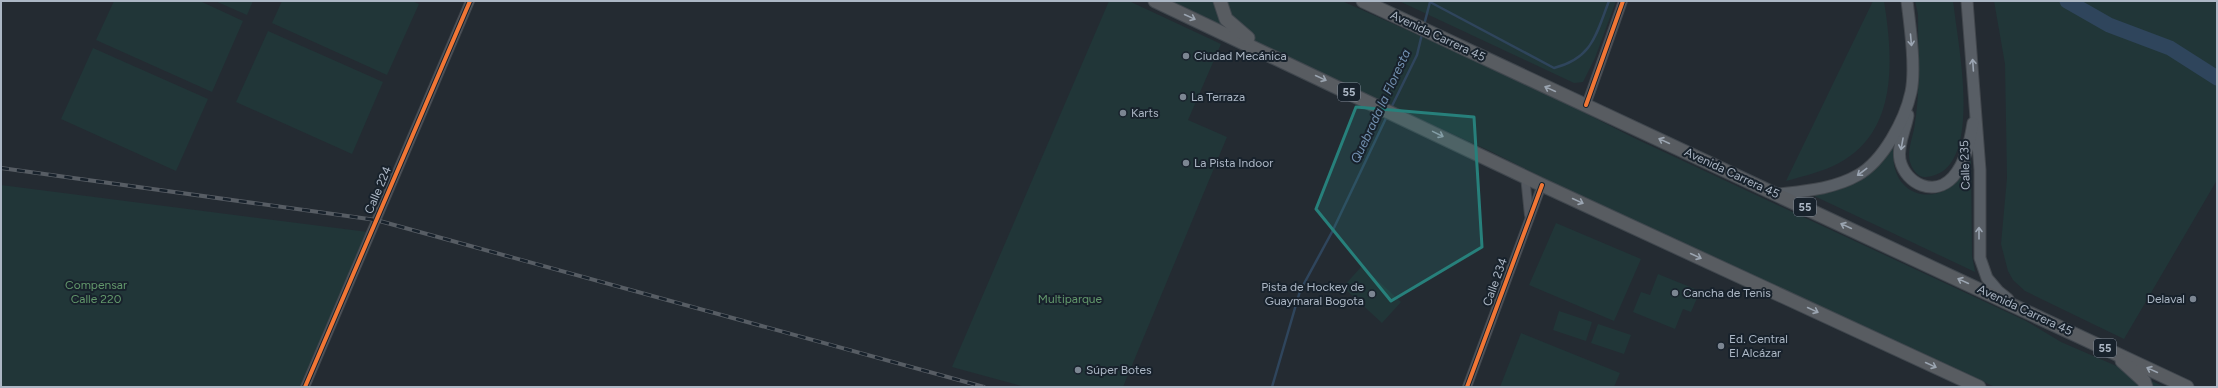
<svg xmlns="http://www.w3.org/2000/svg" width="2218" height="388" viewBox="0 0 2218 388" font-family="Figtree,sans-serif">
  <rect width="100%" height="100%" fill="#242b32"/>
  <g fill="#213638">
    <polygon points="114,1 200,1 243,21 212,92 96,40"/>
    <polygon points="215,1 253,1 247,15"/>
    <polygon points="282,1 412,1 419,4 387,75 272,23"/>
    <polygon points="1109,1 1129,1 1221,44 1188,120 1227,137 1123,387 1025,387 952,367"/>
    <polygon points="1171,1 1342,1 1532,86 1634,138 2026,321 2061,342 2165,387 1995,387 1565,189 1490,151 1367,95"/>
    <polygon points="1399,1 1616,1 1595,58 1583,82 1574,83"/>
    <path d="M 1873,1 L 1884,1 C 1893,58 1899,131 1839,163 C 1822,172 1804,176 1786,181 Z"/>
    <path d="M 1915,1 L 1953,1 L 1954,8 C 1958,46 1985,173 1926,177 C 1918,178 1912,169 1910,162 C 1907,152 1912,139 1914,129 C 1921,91 1918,53 1918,14 Z"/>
    <polygon points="1994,1 2212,1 2217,3 2217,180 2124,339 2025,291 2013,280 2008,271 2001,244 2007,178 2005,64"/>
    <polygon points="268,31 383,82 352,154 236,102"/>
    <polygon points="93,48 208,99 176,171 61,119"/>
    <path d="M 1896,141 C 1895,150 1892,160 1895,169 C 1903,197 1934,202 1954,184 C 1962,177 1967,168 1971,159 L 1972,256 L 1975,272 L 1810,194 C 1853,182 1871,181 1896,141 Z"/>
    <polygon points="1,185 368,232 302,387 1,387"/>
    <polygon points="1556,223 1641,259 1614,321 1529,285"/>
    <polygon points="1362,266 1401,302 1382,323 1343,287"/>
    <polygon points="1658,274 1700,291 1691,312 1683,309 1675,329 1633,312 1641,292 1650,295"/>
    <polygon points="1559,311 1592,322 1586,341 1553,330"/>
    <polygon points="1598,324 1631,335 1624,354 1591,343"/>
    <polygon points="1521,333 1620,373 1614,387 1500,387"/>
  </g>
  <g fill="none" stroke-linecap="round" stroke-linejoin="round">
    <g stroke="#2f455c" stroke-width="2.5">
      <path d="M 1424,25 L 1430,2 L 1554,68 C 1593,58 1596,34 1609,1"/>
      <polyline points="1391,108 1417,55 1422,34"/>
      <polyline points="1272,387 1300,291 1332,232 1387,116"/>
    </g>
    <polyline stroke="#2f455c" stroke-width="15" points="2067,1 2109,25 2170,48 2217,78"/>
    <defs>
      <g id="minor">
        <polyline points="1586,105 1623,1"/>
        <polyline points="1525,176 1529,215"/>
        <polyline points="305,387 470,1"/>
        <polyline points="1467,387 1542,185"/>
      </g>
      <g id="secondary">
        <polyline points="1967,1 1980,170 1980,258 1987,278 1998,291 2008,299"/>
        <path d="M 1908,115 C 1906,129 1897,145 1900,160 C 1906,185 1935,197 1953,177 C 1966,162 1970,141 1973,123"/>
        <path d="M 1778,194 C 1804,191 1834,189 1858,175 C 1883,161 1905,120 1911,92 C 1916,69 1910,25 1907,1"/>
      </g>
      <g id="trunk">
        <polyline points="1155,1 1542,185 1979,387"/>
        <polyline points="1220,1 1226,19 1248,38"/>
        <polyline points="1363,1 2187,387"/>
        <polyline points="2122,361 2144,381 2146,387"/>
      </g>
    </defs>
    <use href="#minor" stroke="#42474d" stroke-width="10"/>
    <use href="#secondary" stroke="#42474d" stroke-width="13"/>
    <use href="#trunk" stroke="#40474e" stroke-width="15"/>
    <use href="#minor" stroke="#545960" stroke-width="8"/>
    <use href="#secondary" stroke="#585e65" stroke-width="11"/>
    <use href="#trunk" stroke="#585c61" stroke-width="13"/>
    <defs>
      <polyline id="rail" points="1,168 376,220 984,387"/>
    </defs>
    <use href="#rail" stroke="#575d64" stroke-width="4"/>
    <use href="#rail" stroke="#18222c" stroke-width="2.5" stroke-dasharray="8" stroke-linecap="butt"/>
    <defs>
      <g id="cycleway">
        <polyline points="1586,105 1623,1"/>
        <polyline points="305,387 470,1"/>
        <polyline points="1467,387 1542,185"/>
      </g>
    </defs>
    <use href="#cycleway" stroke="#18222c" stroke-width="6"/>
    <use href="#cycleway" stroke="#f07635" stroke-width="4"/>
  </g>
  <defs><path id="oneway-shaft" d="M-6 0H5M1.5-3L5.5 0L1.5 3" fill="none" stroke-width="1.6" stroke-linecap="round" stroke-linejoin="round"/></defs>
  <g stroke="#9ba5b1">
    <use href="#oneway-shaft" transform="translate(1190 17) rotate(25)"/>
    <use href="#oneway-shaft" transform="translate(1321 78) rotate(25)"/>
    <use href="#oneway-shaft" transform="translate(1550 89) rotate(-155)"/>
    <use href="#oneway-shaft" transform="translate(1438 134) rotate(26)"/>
    <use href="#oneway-shaft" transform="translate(1664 141) rotate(-155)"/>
    <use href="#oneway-shaft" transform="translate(1578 201) rotate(25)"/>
    <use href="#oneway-shaft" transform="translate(1846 226) rotate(-155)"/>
    <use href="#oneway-shaft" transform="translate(1696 256) rotate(25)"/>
    <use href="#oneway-shaft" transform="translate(1963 281) rotate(-155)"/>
    <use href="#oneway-shaft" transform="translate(1813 310) rotate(25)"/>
    <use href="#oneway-shaft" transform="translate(1931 365) rotate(25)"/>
    <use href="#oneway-shaft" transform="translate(2152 370) rotate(-155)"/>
  </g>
  <g stroke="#9ba5b2">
    <use href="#oneway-shaft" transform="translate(1911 40) rotate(85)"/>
    <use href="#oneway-shaft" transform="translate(1973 65) rotate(-94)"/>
    <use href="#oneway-shaft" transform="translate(1902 144) rotate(100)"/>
    <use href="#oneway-shaft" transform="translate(1862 172) rotate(143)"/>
    <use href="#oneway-shaft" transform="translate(1979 233) rotate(-90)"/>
  </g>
  <path fill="#27807b" fill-opacity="0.2" stroke="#27807b" stroke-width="3" stroke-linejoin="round" d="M 1356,107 L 1474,117 L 1482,247 L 1391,301 L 1316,209 Z"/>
  <g fill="#7c8692" stroke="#18222c" stroke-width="1.5">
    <circle cx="1186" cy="56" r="4"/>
    <circle cx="1183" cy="97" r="4"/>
    <circle cx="1123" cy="113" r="4"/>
    <circle cx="1186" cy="163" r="4"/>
    <circle cx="1675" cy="293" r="4"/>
    <circle cx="1372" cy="294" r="4"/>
    <circle cx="2193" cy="299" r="4"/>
    <circle cx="1721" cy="346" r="4"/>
    <circle cx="1078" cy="370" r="4"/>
  </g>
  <g text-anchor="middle" stroke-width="4" stroke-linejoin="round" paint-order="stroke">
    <g fill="#18222c" stroke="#808a97" stroke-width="1">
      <rect x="1338" y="83" width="22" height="18" rx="3"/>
      <rect x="1794" y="198" width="22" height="18" rx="3"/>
      <rect x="2094" y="339" width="22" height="18" rx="3"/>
    </g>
    <g font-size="11" font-weight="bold" fill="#acb7c5">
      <text x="1349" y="96">55</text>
      <text x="1805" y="211">55</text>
      <text x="2105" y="352">55</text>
    </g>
    <g font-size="12" fill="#acb7c5" stroke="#18222c">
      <text transform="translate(1438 36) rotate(25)" y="4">Avenida Carrera 45</text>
      <text transform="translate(1965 165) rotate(-92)" y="4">Calle 235</text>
      <text transform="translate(1732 173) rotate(25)" y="4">Avenida Carrera 45</text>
      <text transform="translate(378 190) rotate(-67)" y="4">Calle 224</text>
      <text transform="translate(1495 282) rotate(-70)" y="4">Calle 234</text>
      <text transform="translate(2025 310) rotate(25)" y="4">Avenida Carrera 45</text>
    </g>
    <g font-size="12" fill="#acb7c5" stroke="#18222c" text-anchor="start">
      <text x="1194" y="60">Ciudad Mecánica</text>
      <text x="1191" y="101">La Terraza</text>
      <text x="1131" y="117">Karts</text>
      <text x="1194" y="167">La Pista Indoor</text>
      <text x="1364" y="291" text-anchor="end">Pista de Hockey de<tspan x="1364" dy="14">Guaymaral Bogota</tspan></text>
      <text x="1683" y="297">Cancha de Tenis</text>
      <text x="2185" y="303" text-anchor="end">Delaval</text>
      <text x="1729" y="343">Ed. Central<tspan x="1729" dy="14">El Alcázar</tspan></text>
      <text x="1086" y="374">Súper Botes</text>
    </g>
    <g font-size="12" fill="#62976b" stroke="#18222c">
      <text x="96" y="289">Compensar<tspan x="96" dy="14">Calle 220</tspan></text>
      <text x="1070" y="303">Multiparque</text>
    </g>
    <g font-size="13" font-style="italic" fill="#7290b0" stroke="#18222c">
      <text transform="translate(1380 106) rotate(-65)" y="5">Quebrada la Floresta</text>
    </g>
  </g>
  <rect width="2218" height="388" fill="none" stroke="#acb7c5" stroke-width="4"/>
</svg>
